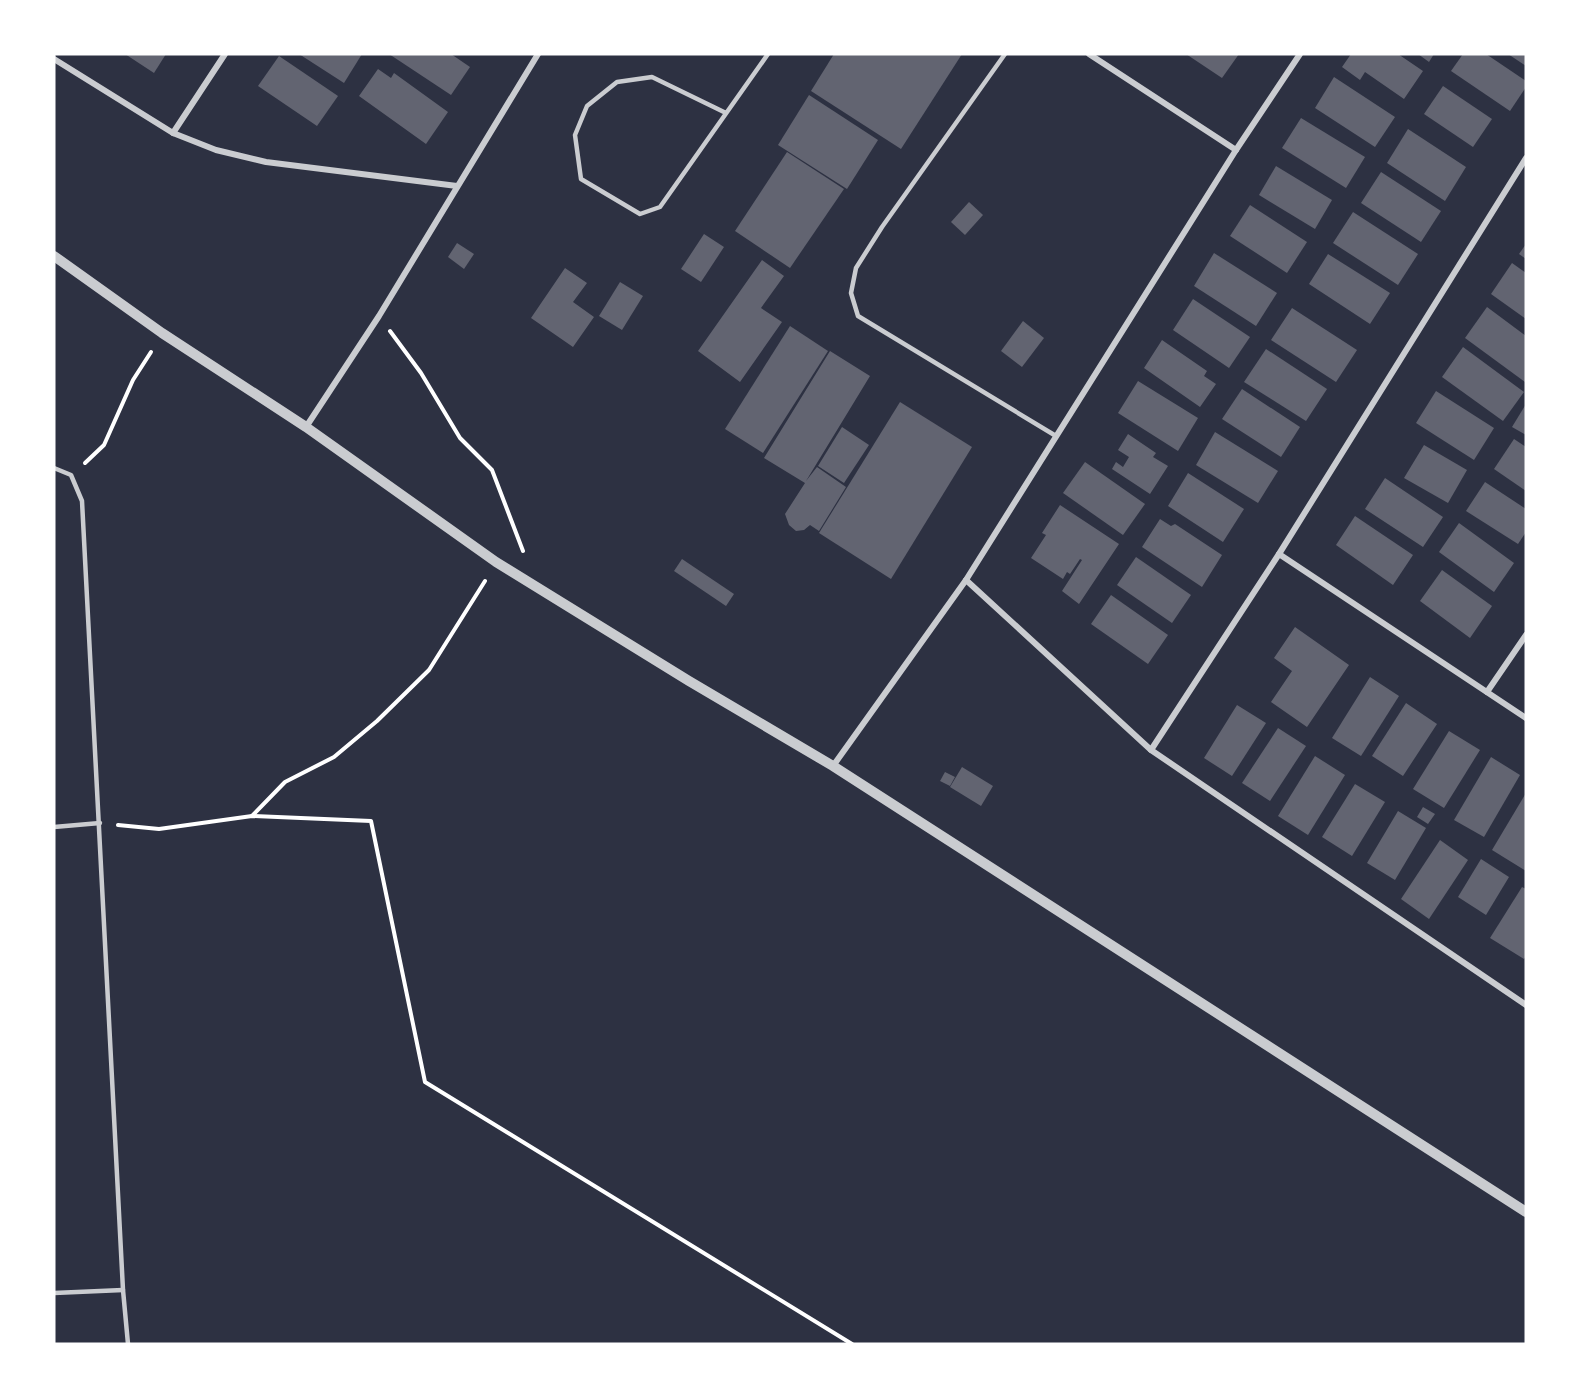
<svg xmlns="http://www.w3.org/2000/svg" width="1580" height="1398" viewBox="0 0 1580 1398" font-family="'Asap Condensed',sans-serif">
  <rect width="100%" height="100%" fill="#2d3142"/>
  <g fill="#626471">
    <polygon points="125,54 166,54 154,73"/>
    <polygon points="299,54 362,54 344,83"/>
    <polygon points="389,54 451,54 470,67 451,95"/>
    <polygon points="834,54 962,54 901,149 811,91"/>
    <polygon points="1186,54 1239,54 1222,78"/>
    <polygon points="1351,54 1398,54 1423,71 1404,99 1365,72 1360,80 1342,67"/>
    <polygon points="1418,54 1434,54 1429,62"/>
    <polygon points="1463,54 1486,54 1526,81 1526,87 1510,111 1451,71"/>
    <polygon points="1508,54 1526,54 1526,66"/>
    <polygon points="279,56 338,96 317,126 258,86"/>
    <polygon points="378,69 391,78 394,73 448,112 426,144 359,96"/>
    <polygon points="1334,77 1395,117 1375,147 1315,108"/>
    <polygon points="1443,86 1492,119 1473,147 1424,114"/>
    <polygon points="809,95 878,140 847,189 778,145"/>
    <polygon points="1301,118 1365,157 1346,188 1282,148"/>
    <polygon points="1408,129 1466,167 1445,201 1387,163"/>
    <polygon points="787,152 844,189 790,268 735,231"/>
    <polygon points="1276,166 1332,200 1315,229 1259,195"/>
    <polygon points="1381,172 1441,211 1421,242 1361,203"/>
    <polygon points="969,202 983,215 965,235 951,222"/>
    <polygon points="1250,205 1307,242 1287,273 1230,236"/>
    <polygon points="1353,212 1418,254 1398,285 1333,243"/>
    <polygon points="704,234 724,247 701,282 681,269"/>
    <polygon points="457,243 474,254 464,269 448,257"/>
    <polygon points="1526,244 1526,259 1519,254"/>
    <polygon points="1214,253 1277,293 1256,326 1194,286"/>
    <polygon points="1328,254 1390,293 1370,324 1309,284"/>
    <polygon points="762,260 784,276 761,308 782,322 740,382 698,351"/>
    <polygon points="1512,263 1526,273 1526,319 1491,294"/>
    <polygon points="565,268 587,283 573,302 594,317 573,347 531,318"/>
    <polygon points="620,282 643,296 622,330 599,316"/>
    <polygon points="1193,299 1250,337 1229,368 1173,330"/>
    <polygon points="1487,307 1526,336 1525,382 1465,338"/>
    <polygon points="1292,308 1357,350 1336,382 1271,340"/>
    <polygon points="1023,321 1044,338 1022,367 1001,351"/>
    <polygon points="790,326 828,351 763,453 725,429"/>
    <polygon points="1162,340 1207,371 1204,376 1216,384 1200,407 1144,368"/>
    <polygon points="1463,347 1524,392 1503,421 1442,377"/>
    <polygon points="1266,349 1327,389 1306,421 1244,382"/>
    <polygon points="830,351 870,376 806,481 817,467 846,487 819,531 810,525 804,530 796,531 789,525 785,514 805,483 764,458"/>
    <polygon points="1138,381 1198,418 1178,451 1118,413"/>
    <polygon points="1242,389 1300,427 1281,457 1222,419"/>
    <polygon points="1436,391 1494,428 1474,460 1416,423"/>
    <polygon points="900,402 972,447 891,579 819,533"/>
    <polygon points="1526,404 1526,435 1512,427"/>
    <polygon points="842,427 869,445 844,483 818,466"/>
    <polygon points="1215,432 1278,471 1258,503 1196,465"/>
    <polygon points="1128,434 1156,453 1153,457 1168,466 1150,494 1112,469 1116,462 1123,467 1129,457 1118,450"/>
    <polygon points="1514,439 1526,447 1526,491 1494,469"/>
    <polygon points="1424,445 1467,470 1448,503 1404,478"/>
    <polygon points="1085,462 1145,504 1123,535 1063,493"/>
    <polygon points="1188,473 1244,509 1223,542 1168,506"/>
    <polygon points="1385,478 1443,517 1423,547 1365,509"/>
    <polygon points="1485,482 1526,509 1526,532 1518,544 1466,511"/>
    <polygon points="1060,505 1119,544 1079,604 1062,591 1082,560 1080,559 1070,574 1067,572 1063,579 1031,558 1046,535 1042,533"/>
    <polygon points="1355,516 1413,555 1393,585 1336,545"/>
    <polygon points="1160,519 1171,526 1175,524 1222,555 1202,587 1142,547"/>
    <polygon points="1459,523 1514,563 1494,592 1439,552"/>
    <polygon points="1136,557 1191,595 1172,623 1117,585"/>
    <polygon points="682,559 734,594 726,606 674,571"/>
    <polygon points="1442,570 1492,606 1470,638 1420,601"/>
    <polygon points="1111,595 1168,635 1148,664 1091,624"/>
    <polygon points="1295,627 1349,665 1307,727 1271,702 1292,671 1274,658"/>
    <polygon points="1370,677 1399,696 1361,756 1332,738"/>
    <polygon points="1406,703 1437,724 1403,776 1372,756"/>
    <polygon points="1237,705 1266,723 1232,776 1204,758"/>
    <polygon points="1278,728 1306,746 1270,801 1242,783"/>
    <polygon points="1449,731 1480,750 1444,808 1413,789"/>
    <polygon points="1315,756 1345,775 1308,835 1278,816"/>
    <polygon points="1491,757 1520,775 1484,837 1454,820"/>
    <polygon points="962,767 993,786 981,806 950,787"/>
    <polygon points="945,772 955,777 950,786 940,781"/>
    <polygon points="1355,784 1385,802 1352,856 1322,837"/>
    <polygon points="1526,793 1526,871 1492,850"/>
    <polygon points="1423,807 1435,814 1428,824 1417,817"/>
    <polygon points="1398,811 1426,828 1395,880 1367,863"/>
    <polygon points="1440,840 1468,860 1429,919 1401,899"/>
    <polygon points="1481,859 1509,877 1486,915 1458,897"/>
    <polygon points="1522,887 1526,889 1526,956 1524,959 1490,938"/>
  </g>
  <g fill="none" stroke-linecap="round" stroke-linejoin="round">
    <g stroke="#fff" stroke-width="4">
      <polyline points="390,331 421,373 460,438 492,470 523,551"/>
      <polyline points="85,463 104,445 133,380 151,352"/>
      <polyline points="252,816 285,782 334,757 377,721 429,670 485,581"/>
      <polyline points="118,825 159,829 252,816 371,821 425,1082 852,1344"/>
    </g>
    <g stroke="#caccd0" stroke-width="4.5">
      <polyline points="1005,54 882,227 856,268 851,293 858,316 1056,436"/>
      <polyline points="726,113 652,77 617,82 587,106 575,135 581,179 640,214 660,207 768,54"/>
      <polyline points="54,468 71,475 82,501 123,1290 128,1344"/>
      <polyline points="54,827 100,823"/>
      <polyline points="54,1293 123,1290"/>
    </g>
    <g stroke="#caccd0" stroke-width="6">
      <polyline points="1089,54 1236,150"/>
      <polyline points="54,59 173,133 216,150 266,162 457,186"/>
      <polyline points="173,133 225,54"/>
      <polyline points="306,427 379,316 538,54"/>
      <polyline points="1279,554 1526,718"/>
      <polyline points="966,580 1151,750 1526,1005"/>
      <polyline points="1487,692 1526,635"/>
      <polyline points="1151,750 1279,554 1526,158"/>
      <polyline points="833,766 966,580 1236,150 1300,54"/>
    </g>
    <polyline stroke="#caccd0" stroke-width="10" points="54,256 162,333 306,427 496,562 689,681 833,766 1526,1212"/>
  </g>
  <rect width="1580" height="1398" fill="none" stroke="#ffffff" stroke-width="111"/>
</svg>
